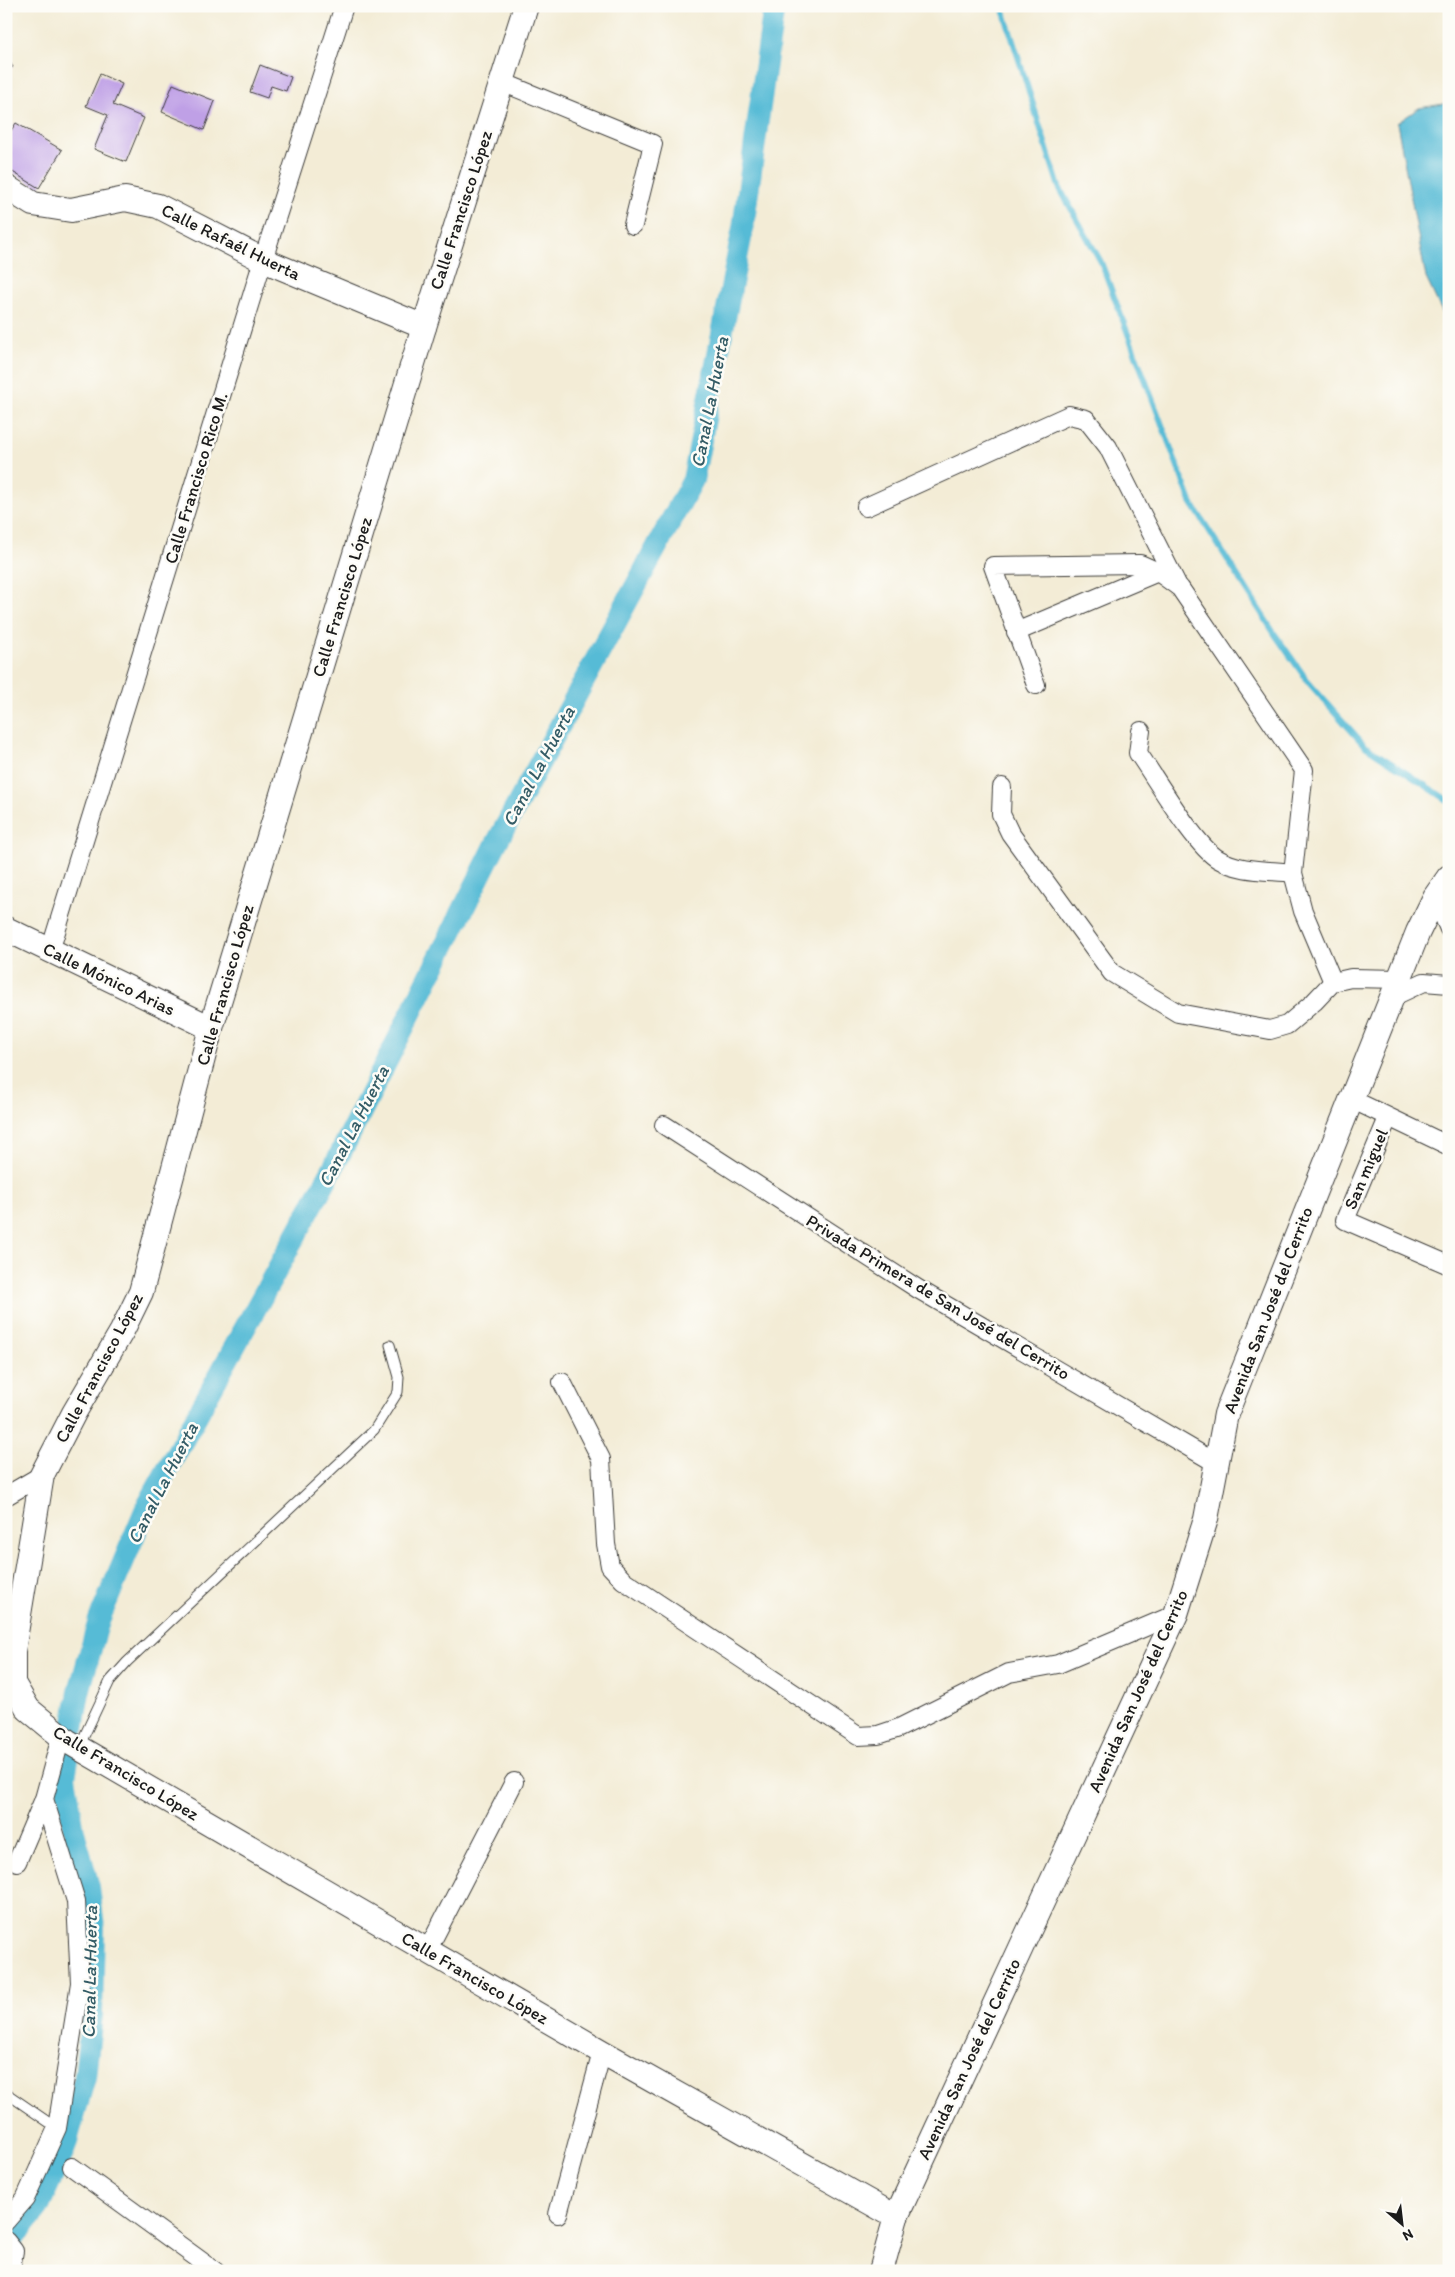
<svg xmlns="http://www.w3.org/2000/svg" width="1455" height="2277" viewBox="0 0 1455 2277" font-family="Itim,sans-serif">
  <rect width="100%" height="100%" fill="#fdfcf7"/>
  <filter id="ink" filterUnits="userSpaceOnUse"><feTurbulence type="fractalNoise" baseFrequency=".02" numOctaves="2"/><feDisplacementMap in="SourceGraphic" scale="10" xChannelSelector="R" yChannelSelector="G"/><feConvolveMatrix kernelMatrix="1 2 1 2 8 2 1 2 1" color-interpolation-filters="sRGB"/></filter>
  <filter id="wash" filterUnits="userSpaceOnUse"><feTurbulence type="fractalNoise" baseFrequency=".0096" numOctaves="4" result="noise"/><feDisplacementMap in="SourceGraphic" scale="20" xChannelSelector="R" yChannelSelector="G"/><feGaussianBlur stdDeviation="1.12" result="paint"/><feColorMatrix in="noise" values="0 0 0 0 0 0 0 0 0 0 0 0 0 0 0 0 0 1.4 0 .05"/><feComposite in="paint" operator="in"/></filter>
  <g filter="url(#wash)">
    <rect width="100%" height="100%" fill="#f3ecd6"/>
    <polygon fill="#57bbd6" stroke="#3a6c79" points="1449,103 1449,319 1446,320 1426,278 1397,123 1419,108"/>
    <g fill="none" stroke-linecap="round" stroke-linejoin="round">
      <polyline stroke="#57bbd6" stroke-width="6" points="1002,6 1059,187 1101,262 1191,502 1274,633 1309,683 1365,746 1449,801"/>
      <polyline stroke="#57bbd6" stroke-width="22" points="6,2248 38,2208 64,2151 85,2077 92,2014 94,1928 89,1887 74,1832 65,1777 79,1692 99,1620 146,1508 334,1166 498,840 693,480 743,228 774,6"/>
    </g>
    <g id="blocks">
      <g fill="#bfa0e6">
        <polygon points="6,56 13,67 6,71"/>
        <polygon points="260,65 291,77 286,91 271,86 267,98 250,92"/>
        <polygon points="100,74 122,84 113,105 144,118 126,162 94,149 108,115 86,106"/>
        <polygon points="173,84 215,101 204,130 162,112"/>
        <polygon points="16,123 62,150 39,188 6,168 6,138"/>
      </g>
    </g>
  </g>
  <g filter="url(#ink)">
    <use href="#blocks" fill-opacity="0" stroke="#3c3b38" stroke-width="1"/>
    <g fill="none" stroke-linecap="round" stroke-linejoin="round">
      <defs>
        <g id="lane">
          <polyline points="79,1747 110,1681 127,1662 374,1430 398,1392 399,1377 390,1345"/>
          <polyline points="6,2093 57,2128"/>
        </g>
        <g id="street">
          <polyline points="502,82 653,144 633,225"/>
          <polyline points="866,507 1069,415 1086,419 1108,447 1178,586"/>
          <polyline points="1016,632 1158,572"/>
          <polyline points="1036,685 993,566 1140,564 1158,572 1180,588 1304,770 1293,873 1303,911 1333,982"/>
          <path d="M 1141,731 L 1138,753 C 1155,777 1195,846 1218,859 C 1240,872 1269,870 1293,873"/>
          <polyline points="1002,787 1001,814 1010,833 1112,973 1178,1013 1270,1030 1287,1025 1314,1002 1333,982 1351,978 1400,979"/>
          <polyline points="1435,897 1449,929"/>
          <polyline points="50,951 263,260 344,6"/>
          <polyline points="1392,997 1424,982 1449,984"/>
          <polyline points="1351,1099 1449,1146"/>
          <polyline points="1388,1118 1345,1220 1449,1265"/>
          <polyline points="664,1125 918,1289 1216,1463"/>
          <polyline points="562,1382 601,1459 606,1544 610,1566 623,1580 858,1736 878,1735 899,1728 1009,1673 1058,1664 1176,1614"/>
          <polyline points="6,1496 42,1475"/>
          <polyline points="17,1862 44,1799"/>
          <polyline points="427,1951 514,1782"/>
          <polyline points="72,2167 215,2271"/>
          <polyline points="558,2214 602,2052"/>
          <polyline points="6,2221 25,2199 57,2128 80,1983 76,1901 44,1799 61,1737"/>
          <polyline points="6,2241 14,2251 11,2268 8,2271"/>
        </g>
        <g id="secondary">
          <polyline points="526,6 424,327 211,1028 141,1292 122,1331 74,1413 42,1475 13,1651 13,1683 28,1709 67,1741 602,2052 896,2217"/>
          <polyline points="6,187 33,204 71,210 125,199 158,206 263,260 424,327"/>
          <polyline points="6,929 211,1028"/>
          <polyline points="881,2271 896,2217 1176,1614 1206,1519 1226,1414 1418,932 1435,897 1449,877"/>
        </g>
      </defs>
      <use href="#lane" stroke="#3c3b38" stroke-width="11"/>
      <use href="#street" stroke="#3c3b38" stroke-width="20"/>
      <use href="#secondary" stroke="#3c3b38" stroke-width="26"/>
      <use href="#lane" stroke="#fff" stroke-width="9"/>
      <use href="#street" stroke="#fff" stroke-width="18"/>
      <use href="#secondary" stroke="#fff" stroke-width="24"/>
    </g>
  </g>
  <g text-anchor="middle" stroke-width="5" stroke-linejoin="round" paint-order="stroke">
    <g font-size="18" fill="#1c1c1c" stroke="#fdfcf7">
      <text transform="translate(461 210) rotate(-72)" y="6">Calle Francisco López</text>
      <text transform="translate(231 242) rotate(26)" y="6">Calle Rafaél Huerta</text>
      <text transform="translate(196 478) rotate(-73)" y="6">Calle Francisco Rico M.</text>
      <text transform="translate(342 597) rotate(-73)" y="6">Calle Francisco López</text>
      <text transform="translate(109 979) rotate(26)" y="6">Calle Mónico Arias</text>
      <text transform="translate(225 985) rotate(-74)" y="6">Calle Francisco López</text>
      <text transform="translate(1366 1169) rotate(-67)" y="6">San miguel</text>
      <text transform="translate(938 1297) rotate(31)" y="6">Privada Primera de San José del Cerrito</text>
      <text transform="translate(1268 1310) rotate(-69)" y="6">Avenida San José del Cerrito</text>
      <text transform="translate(99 1368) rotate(-62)" y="6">Calle Francisco López</text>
      <text transform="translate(1138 1691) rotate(-66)" y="6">Avenida San José del Cerrito</text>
      <text transform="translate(126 1773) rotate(31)" y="6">Calle Francisco López</text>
      <text transform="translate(475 1978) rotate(30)" y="6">Calle Francisco López</text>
      <text transform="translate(969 2059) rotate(-65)" y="6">Avenida San José del Cerrito</text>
    </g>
    <g font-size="19" font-style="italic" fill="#345c66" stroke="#fdfcf7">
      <text transform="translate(709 402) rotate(-79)" y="7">Canal La Huerta</text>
      <text transform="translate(538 766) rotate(-62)" y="7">Canal La Huerta</text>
      <text transform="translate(353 1126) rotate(-63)" y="7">Canal La Huerta</text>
      <text transform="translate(162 1483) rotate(-63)" y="7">Canal La Huerta</text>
      <text transform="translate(89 1972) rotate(-89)" y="7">Canal La Huerta</text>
    </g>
  </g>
  <rect width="1455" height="2277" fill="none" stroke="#fdfcf7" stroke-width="25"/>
  <g transform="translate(1402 2224) rotate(152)" stroke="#fdfcf7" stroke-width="4" paint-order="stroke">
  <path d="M0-4L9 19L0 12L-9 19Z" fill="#1c1c1c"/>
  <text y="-8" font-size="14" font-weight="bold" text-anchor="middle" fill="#1c1c1c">N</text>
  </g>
</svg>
